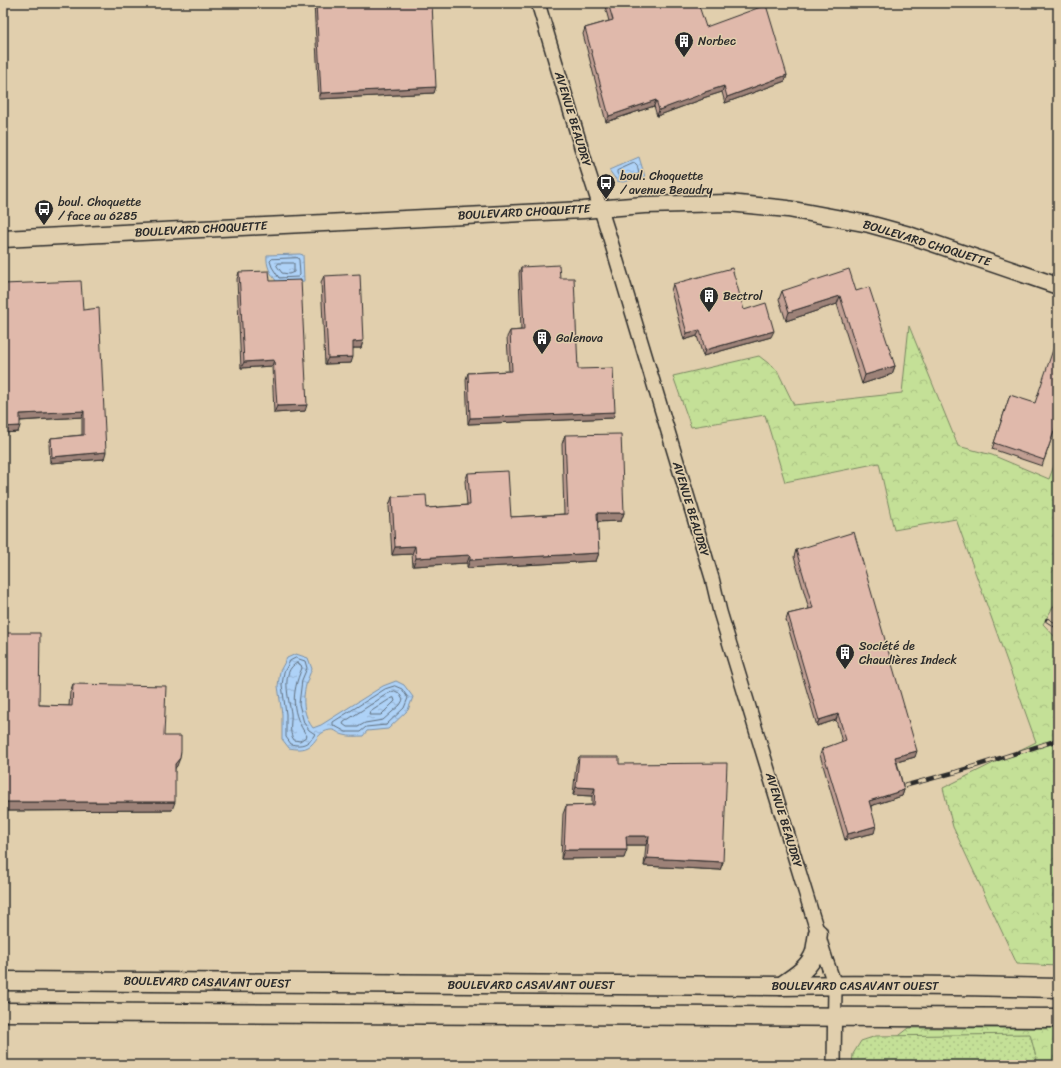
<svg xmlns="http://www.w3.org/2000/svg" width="1061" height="1068" viewBox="0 0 1061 1068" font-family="Sriracha,sans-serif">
  <defs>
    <pattern id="forest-crowns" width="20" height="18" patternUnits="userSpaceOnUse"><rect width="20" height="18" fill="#c4e097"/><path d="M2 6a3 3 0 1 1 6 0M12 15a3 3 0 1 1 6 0" fill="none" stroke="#a9c082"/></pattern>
    <pattern id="park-dots" width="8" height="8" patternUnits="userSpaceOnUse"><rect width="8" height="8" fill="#c4e097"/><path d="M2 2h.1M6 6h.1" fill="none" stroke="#a9c082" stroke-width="1.8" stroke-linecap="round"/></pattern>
    <pattern id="water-ripples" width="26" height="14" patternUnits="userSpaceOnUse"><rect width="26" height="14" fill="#aed2f7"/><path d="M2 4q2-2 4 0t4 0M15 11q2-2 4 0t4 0" fill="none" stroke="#96b4d4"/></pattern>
  </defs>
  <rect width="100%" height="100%" fill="#e1cfad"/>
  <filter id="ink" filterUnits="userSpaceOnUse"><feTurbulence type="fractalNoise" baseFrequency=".025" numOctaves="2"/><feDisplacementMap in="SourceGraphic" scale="8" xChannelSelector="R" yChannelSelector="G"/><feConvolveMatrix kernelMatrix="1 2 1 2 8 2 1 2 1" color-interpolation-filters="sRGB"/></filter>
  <g filter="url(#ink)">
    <g fill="url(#forest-crowns)" stroke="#788661">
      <polygon points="909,326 958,446 992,455 1049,479 1058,455 1058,599 1043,624 1058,640 1058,966 1017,964 953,827 943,788 1036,742 956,519 894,530 879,463 785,482 765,415 691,427 673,376 759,356 777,370 794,405 902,393"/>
      <polygon points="909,1028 1058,1028 1058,1065 870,1065 873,1056"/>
    </g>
    <polygon fill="url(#park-dots)" stroke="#788661" points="1030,1034 1038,1065 852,1065 853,1054 861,1041 876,1036"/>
    <g fill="url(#water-ripples)" stroke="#7a8fa5">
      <polygon points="639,157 645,177 623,182 617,181 609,170"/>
      <path d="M 300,254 L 303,255 L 304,281 L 289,283 L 277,282 C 270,273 266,266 267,255 Z"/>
      <path d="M 296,654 L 308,658 L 312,669 C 303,688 299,710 313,728 L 321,725 L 383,686 L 396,681 L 404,685 L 413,697 L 408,710 L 388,729 L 367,731 L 363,736 C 357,736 350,737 344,735 C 338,734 336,729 330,730 C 311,733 319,754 289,748 L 282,739 L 282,714 L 278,686 L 280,671 L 287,658 Z"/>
    </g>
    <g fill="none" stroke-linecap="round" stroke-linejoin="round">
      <g stroke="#5f6e7d" stroke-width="1">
        <polygon points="635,163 637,165 639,174 623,178 619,177 617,173 617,171"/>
        <polygon points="298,258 299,260 300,275 298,277 279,278 272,267 270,261 272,259"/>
        <polygon points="279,263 294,263 294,272 289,274 282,273 277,266"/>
        <path d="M 296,658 L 305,661 L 307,668 L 302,680 L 299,704 L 304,723 L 309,730 L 315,734 C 309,744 302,747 291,744 L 286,737 L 286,714 L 282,685 L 284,672 L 290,661 Z"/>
        <path d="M 297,663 L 301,665 L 302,668 C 291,694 291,713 307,736 L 300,741 L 294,740 C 288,732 292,721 291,713 C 289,699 280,671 297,663 Z"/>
        <polygon points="395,686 402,689 408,698 404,708 386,725 366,727 360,732 346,732 333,725 333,722 385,689"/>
        <polygon points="395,691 399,693 403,700 400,705 383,720 365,723 358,727 347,727 343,724 344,722 387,694"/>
        <polygon points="394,698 395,701 381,715 369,715 370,712 390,699"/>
      </g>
      <defs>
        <polyline id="minor" points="538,3 587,167 609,235 712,578 720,612 826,960 835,985 834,1065"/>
        <polyline id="tertiary" points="3,239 583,210 644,205 729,203 788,209 869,224 909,235 1058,286"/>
        <g id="secondary">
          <path d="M 3,981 L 781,986 C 873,984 966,986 1058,988"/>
          <path d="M 781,986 C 793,978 810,968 815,952 C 816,946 817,939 818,933"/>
          <polyline points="3,1012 1058,1018"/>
        </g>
      </defs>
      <use href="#minor" stroke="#2b2b2b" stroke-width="16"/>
      <use href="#tertiary" stroke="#2b2b2b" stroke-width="19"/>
      <use href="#secondary" stroke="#2b2b2b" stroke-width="21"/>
      <use href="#minor" stroke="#e1cfad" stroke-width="13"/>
      <use href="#tertiary" stroke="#e1cfad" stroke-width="16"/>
      <use href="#secondary" stroke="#e1cfad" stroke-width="18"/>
      <defs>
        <g id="rail">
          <polyline points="1047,620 1058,627"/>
          <polyline points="900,787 956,772 1058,740"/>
        </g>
      </defs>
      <use href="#rail" stroke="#2b2b2b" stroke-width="4.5"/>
      <use href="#rail" stroke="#e1cfad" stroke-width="3" stroke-dasharray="9" stroke-linecap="butt"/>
    </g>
    <g fill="#c19f93" stroke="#2b2b2b">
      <polygon points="314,3 432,3 434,93 319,99"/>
      <polygon points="604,3 679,3 706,27 787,75 785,81 725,103 722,92 703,98 703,99 657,116 654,106 606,122 583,34 585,28 609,21"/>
      <polygon points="521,267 560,278 578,369 613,418 468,424 466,379 468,373 509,371 507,337 510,331 521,330 519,273"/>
      <polygon points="239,272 270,281 305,411 274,413 272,366 241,368 237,279"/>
      <polygon points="324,276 363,341 361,348 353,348 351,363 325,364 321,282"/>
      <polygon points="3,284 83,310 104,459 50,463 49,444 51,438 82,435 82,417 20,421 18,432 3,433"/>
      <polygon points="673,284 744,310 771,337 703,356 697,336 684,340 671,291"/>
      <polygon points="782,291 856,291 895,366 892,374 862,384 837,304 786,321 779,299"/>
      <polygon points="1010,395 1058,420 1042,466 992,449"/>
      <polygon points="565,435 624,513 621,521 597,522 599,553 596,561 467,568 467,563 413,566 412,554 392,555 389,506 392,497 427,508 467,505 465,481 468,473 511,517 564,514 562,444"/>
      <polygon points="796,550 915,757 897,762 904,790 902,796 871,806 874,833 845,840 820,755 822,749 842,742 836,720 817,726 786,620 788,614 809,609 794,557"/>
      <polygon points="3,633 39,705 69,706 70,692 73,684 164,736 177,766 175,768 172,810 3,811"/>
      <polygon points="579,757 619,764 723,862 720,870 644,866 646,845 626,845 624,858 561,859 563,814 566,806 592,805 592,796 573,795 576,765"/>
    </g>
    <g fill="#9d8278" stroke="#2b2b2b">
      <polygon points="787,75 785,81 725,103 727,97"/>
      <polygon points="724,86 722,92 703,98 703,99 657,116 659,110 705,92"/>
      <polygon points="436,87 434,93 319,99 321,93"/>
      <polygon points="656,100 654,106 606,122 609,116"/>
      <polygon points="840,296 837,304 786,321 789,312"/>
      <polygon points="700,330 697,336 684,340 687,333"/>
      <polygon points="774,331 771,337 703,356 705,350"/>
      <polygon points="363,341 361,348 350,348 353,342"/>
      <polygon points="353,357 351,363 325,364 328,358"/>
      <polygon points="274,360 272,366 241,368 244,362"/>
      <polygon points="895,366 892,374 862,384 865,375"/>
      <polygon points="307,405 305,411 274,413 277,406"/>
      <polygon points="84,411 82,417 17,421 20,414"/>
      <polygon points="615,412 613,418 468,424 470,418"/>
      <polygon points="20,426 18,432 3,433 3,427"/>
      <polygon points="106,452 104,459 50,463 52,457"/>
      <polygon points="597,513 624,513 621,521 594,522"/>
      <polygon points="415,546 412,554 392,555 395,547"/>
      <polygon points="599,553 596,561 467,568 470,560"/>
      <polygon points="470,555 467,563 413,566 416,558"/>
      <polygon points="838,714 836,720 817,726 819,720"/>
      <polygon points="917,751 915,757 893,763 895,757"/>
      <polygon points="180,758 177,766 172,772 175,764"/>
      <polygon points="576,787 595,788 592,796 573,795"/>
      <polygon points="904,790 902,796 867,807 869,801"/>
      <polygon points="3,802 175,802 172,810 3,811"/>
      <polygon points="876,826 874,833 845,840 848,834"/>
      <polygon points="626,836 649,836 646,845 623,845"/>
      <polygon points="564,850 627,850 624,858 561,859"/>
      <polygon points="647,858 723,862 720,870 644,866"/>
    </g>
    <g fill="#e0b9ab" stroke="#2b2b2b">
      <polygon points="316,3 432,3 436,87 321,93"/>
      <polygon points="608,3 698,3 706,27 766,5 787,75 727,97 724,86 705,92 705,93 659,110 656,100 609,116 585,28 613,20"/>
      <polygon points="559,265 560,278 574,278 578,369 613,368 615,412 470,418 468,373 512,371 510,331 524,330 521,267"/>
      <polygon points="732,268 744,310 766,303 774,331 705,350 700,330 687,333 673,284"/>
      <polygon points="849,269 856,291 869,287 895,366 865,375 840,296 789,312 782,291"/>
      <polygon points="269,271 270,281 301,280 307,405 277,406 274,360 244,362 239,272"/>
      <polygon points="360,274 363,341 353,342 353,357 328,358 324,276"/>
      <polygon points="81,281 83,310 99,308 106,452 52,457 51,438 84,435 84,411 20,414 20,426 3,427 3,284"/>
      <polygon points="1056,341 1058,341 1058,420 1044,460 994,443 1010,395 1035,403"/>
      <polygon points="621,434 624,513 597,513 599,553 470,560 470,555 416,558 415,546 395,547 392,497 426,495 427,508 470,505 468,473 508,471 511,517 568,514 565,435"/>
      <polygon points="854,532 917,751 895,757 904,790 869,801 876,826 848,834 822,749 846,740 838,714 819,720 788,614 813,608 796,550"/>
      <polygon points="3,633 40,633 39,705 72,706 73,684 166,686 164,736 181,736 181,751 180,758 175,764 175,802 3,802"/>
      <polygon points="579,757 619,757 619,764 727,763 723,862 647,858 649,836 626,836 627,850 564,850 566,806 594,805 595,788 576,787"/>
    </g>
  </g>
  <defs>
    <symbol id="building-pin" viewBox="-11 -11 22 30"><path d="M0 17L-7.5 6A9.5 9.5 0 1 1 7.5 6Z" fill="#2b2b2b" stroke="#e1cfad"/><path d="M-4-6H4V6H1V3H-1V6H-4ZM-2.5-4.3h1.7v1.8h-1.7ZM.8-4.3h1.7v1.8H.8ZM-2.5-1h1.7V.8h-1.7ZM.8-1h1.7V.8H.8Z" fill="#fff"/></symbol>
    <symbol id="bus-pin" viewBox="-11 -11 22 30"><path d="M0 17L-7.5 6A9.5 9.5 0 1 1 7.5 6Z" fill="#2b2b2b" stroke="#e1cfad"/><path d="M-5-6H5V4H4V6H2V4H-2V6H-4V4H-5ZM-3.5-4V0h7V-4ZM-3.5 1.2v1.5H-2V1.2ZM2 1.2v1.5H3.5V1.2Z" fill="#fff"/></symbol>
  </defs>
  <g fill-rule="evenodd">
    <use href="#building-pin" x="673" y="30" width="22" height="30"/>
    <use href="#bus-pin" x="595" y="172" width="22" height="30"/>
    <use href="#bus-pin" x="33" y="198" width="22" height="30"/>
    <use href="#building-pin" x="698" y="285" width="22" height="30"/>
    <use href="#building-pin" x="531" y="327" width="22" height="30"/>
    <use href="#building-pin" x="834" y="642" width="22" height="30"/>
  </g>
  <g text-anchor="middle" stroke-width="3" stroke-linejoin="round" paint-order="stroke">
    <g font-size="12" fill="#2b2b2b" stroke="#e1cfad" text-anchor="start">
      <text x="698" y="45">Norbec</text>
      <text x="620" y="180">boul. Choquette<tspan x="620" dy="14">/ avenue Beaudry</tspan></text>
      <text x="58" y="206">boul. Choquette<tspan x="58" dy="14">/ face au 6285</tspan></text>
      <text x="723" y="300">Bectrol</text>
      <text x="556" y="342">Galenova</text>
      <text x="859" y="650">Société de<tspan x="859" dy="14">Chaudières Indeck</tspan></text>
    </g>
    <g font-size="12" fill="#2b2b2b" stroke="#e1cfad">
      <text transform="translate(573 119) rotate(73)" y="4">AVENUE BEAUDRY</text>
      <text transform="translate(524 212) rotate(-3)" y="4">BOULEVARD CHOQUETTE</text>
      <text transform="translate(201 229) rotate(-3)" y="4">BOULEVARD CHOQUETTE</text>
      <text transform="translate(927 243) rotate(17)" y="4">BOULEVARD CHOQUETTE</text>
      <text transform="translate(691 509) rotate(73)" y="4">AVENUE BEAUDRY</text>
      <text transform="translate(784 820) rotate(73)" y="4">AVENUE BEAUDRY</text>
      <text transform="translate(207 982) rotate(1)" y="4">BOULEVARD CASAVANT OUEST</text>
      <text x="531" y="989">BOULEVARD CASAVANT OUEST</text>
      <text x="855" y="990">BOULEVARD CASAVANT OUEST</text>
    </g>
  </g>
  <rect width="1061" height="1068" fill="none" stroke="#e1cfad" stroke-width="16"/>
  <rect x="8" y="8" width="1045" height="1052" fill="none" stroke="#2b2b2b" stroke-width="1.5" filter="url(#ink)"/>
</svg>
